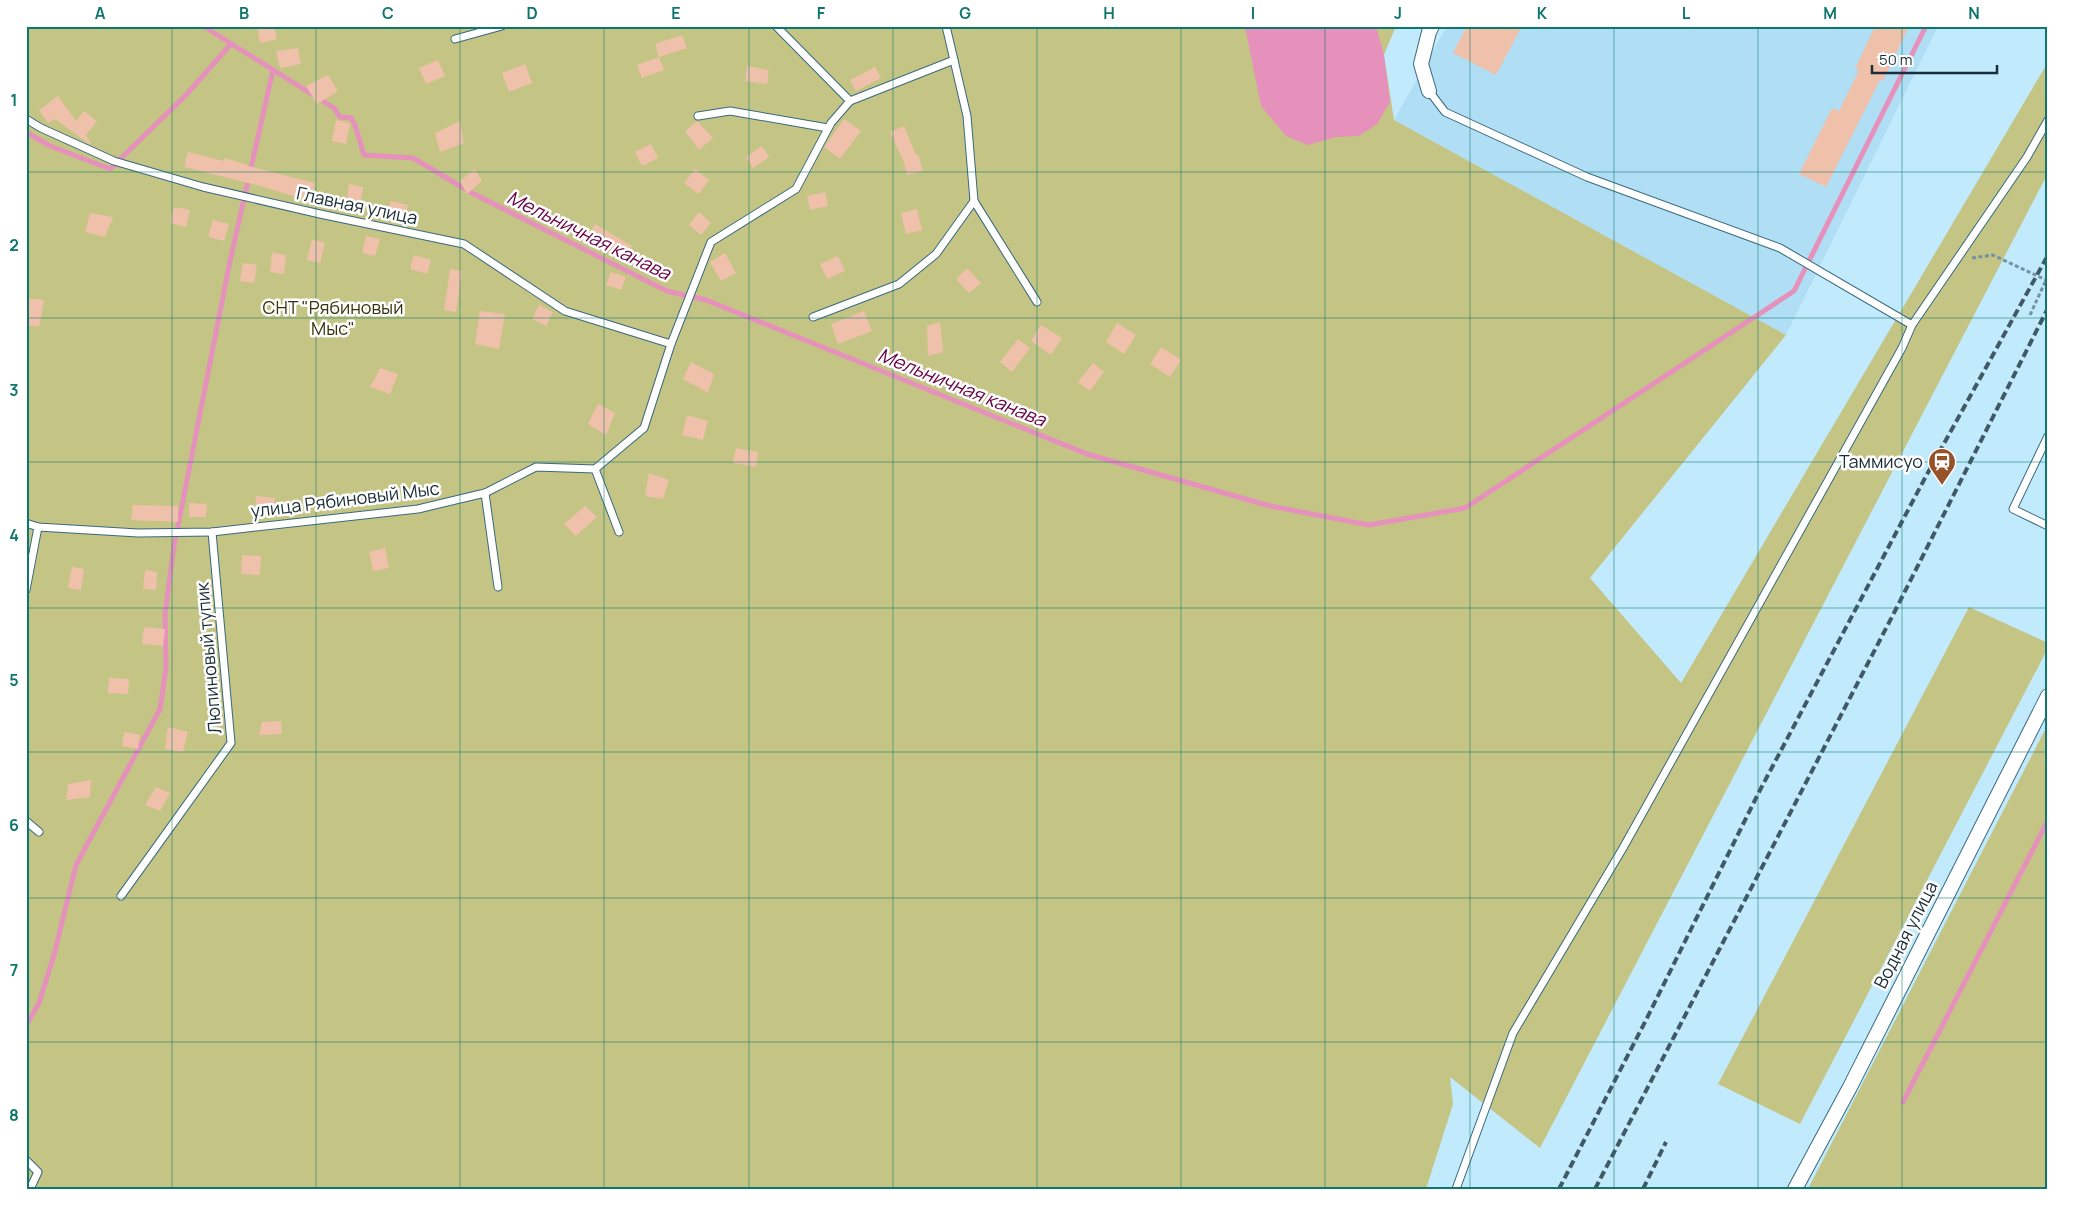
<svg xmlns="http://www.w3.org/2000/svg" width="2074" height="1215" viewBox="0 0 2074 1215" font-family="Manrope,sans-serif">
  <rect width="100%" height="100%" fill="#c2eafd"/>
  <polygon fill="#b0def4" points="1447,26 1938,26 1786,335 1394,120"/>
  <g fill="#c4c484">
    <polygon points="26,26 1396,26 1384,55 1394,120 1786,335 1590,578 1681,683 2048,62 2048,173 1540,1148 1450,1077 1453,1104 1426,1189 26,1189"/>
    <polygon points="1969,607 2048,643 2048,648 1800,1124 1718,1084"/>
    <polygon points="2048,724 2048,1189 1808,1189"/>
  </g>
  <polygon fill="#e591bb" points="1245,26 1376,26 1384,55 1390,102 1377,124 1359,136 1336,137 1308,145 1286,136 1261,106"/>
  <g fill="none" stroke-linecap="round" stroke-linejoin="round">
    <g stroke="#e591bb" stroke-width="5">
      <polyline points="203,26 334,108 340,117 351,118 355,125 364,155 413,158 472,193 667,291 706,300 1087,454 1270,506 1369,525 1465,508 1794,291 1926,26"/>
      <polyline points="26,132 50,146 110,169 186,95 231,44"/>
      <polyline points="26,1026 39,1003 54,955 76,865 160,709 166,668 165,614 174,546 230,261 273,70"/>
      <polyline points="1903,1102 2048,820"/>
    </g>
  </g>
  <g fill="#efc1aa">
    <polygon points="257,26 274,26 277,39 260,43"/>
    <polygon points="1467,26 1522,26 1496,75 1453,53"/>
    <polygon points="1875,26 1909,26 1883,81 1880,80 1826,187 1799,174 1832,108 1839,111 1859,70 1855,69"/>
    <polygon points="682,35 687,48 659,57 655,44"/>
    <polygon points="298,48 301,64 280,68 276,51"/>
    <polygon points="659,57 664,70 642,78 637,65"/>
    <polygon points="438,60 445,76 426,84 419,68"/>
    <polygon points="525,64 532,83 509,92 502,73"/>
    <polygon points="747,66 769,70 767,84 745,81"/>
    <polygon points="875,67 881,78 856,91 850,80"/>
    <polygon points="328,75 338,91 317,104 306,86"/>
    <polygon points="58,96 76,121 84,111 97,121 86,135 91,143 89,144 55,119 48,123 39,110"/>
    <polygon points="844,119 861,131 840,159 824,147"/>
    <polygon points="336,120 350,123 346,144 332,141"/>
    <polygon points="460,121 464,143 440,152 435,133"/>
    <polygon points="697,121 713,138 699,150 685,131"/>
    <polygon points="904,126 916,155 918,154 923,171 907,175 904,162 890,132"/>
    <polygon points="651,144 658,158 642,166 635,152"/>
    <polygon points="762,146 769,157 753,168 746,157"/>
    <polygon points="188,152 224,161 225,158 248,165 248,166 315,183 310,201 260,186 184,167"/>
    <polygon points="475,169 482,181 467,194 460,181"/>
    <polygon points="695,169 709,180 699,194 684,183"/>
    <polygon points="349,184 363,187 360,206 346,203"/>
    <polygon points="825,192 828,206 810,210 807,196"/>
    <polygon points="391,201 408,205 404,219 387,215"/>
    <polygon points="174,207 190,210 186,227 170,223"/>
    <polygon points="917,209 922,230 906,234 901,213"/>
    <polygon points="699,212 711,223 701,235 689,225"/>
    <polygon points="90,213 113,217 105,237 85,232"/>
    <polygon points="213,220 229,224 224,241 208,237"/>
    <polygon points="595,224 632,246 625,257 589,235"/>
    <polygon points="366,236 380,239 375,256 362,253"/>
    <polygon points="312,239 325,243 320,263 307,260"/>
    <polygon points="272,253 286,255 284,274 270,272"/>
    <polygon points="725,253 736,273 721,281 710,262"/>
    <polygon points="414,255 431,260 427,274 410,269"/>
    <polygon points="838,256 845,271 827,279 820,264"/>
    <polygon points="243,263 257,265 254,283 240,281"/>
    <polygon points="967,268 981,283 969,293 956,279"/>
    <polygon points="450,269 462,271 456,312 444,310"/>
    <polygon points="611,272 626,277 621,290 606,285"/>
    <polygon points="26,298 44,300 39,327 26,325"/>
    <polygon points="539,305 553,312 546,326 532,319"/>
    <polygon points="480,311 505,314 499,349 475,344"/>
    <polygon points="864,311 872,331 838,344 831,324"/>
    <polygon points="940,322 943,352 928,356 927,326"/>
    <polygon points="1117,323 1136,335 1124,354 1106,342"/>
    <polygon points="1041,325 1062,338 1051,355 1031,341"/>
    <polygon points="1018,339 1030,348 1012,372 1000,362"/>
    <polygon points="1161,347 1181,360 1170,377 1150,364"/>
    <polygon points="691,362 714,374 708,393 683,379"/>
    <polygon points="1093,363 1104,372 1090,391 1078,382"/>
    <polygon points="380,368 398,374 390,394 370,387"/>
    <polygon points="598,404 615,413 606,435 588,424"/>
    <polygon points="687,415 708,421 703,440 682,435"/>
    <polygon points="736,448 758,452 756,467 733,463"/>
    <polygon points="649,473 669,480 663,499 645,496"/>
    <polygon points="256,496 275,498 273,512 255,510"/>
    <polygon points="189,503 207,504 206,517 189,517"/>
    <polygon points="133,505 178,506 178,522 131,520"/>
    <polygon points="585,506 597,517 576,536 564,524"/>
    <polygon points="385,548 389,568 373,571 369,552"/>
    <polygon points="242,555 261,556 260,575 241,574"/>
    <polygon points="72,567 84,569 81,590 68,588"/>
    <polygon points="145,570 157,572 156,590 143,589"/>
    <polygon points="144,627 165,629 163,646 142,644"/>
    <polygon points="109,678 129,679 128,694 108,693"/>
    <polygon points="281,721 282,734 259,735 262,722"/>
    <polygon points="168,727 188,732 183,752 165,749"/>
    <polygon points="124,732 140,735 138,749 122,746"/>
    <polygon points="91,780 90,797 66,800 68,784"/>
    <polygon points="156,787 170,793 160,811 145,805"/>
  </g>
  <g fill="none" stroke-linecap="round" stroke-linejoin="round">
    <defs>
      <g id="lane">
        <polyline points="776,26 850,101"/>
        <polyline points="946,26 967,116 974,201 1037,302"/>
        <polyline points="455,39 502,26"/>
        <polyline points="1429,91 1445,112 1587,177 1780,248 1912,325"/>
        <polyline points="698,116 730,111 828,128"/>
        <polyline points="26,119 41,128 114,161 203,187 320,214 464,244 565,311 671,344"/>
        <polyline points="813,317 899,284 936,254 974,201"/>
        <polyline points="2048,436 2013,509 2048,526"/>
        <polyline points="595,469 619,532"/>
        <polyline points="485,493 498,587"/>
        <polyline points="26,523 38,527 138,533 212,532 418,509 485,493 536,467 595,469 644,428 671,344 711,242 796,189 831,123 850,101 954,60"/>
        <polyline points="26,590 38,527"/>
        <polyline points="26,821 39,832"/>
        <polyline points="121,896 231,743 212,532"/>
        <polyline points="26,1160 38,1172 30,1189"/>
        <polyline points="1456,1189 1513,1033 1623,848 1902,348 1912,325 2027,157 2048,120"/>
      </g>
      <g id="street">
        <polyline points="1429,91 1421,64 1429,32 1432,26"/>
        <polyline points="1795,1189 1850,1087 2048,696"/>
      </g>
    </defs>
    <use href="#lane" stroke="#39697d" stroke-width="9"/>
    <use href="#street" stroke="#39697d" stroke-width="16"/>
    <g stroke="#7492a1" stroke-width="3" stroke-dasharray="4 2.5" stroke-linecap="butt">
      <polyline points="1972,258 1993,255 2048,281"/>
      <polyline points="2030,315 2046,280"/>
    </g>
    <use href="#lane" stroke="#fff" stroke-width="7"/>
    <use href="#street" stroke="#fff" stroke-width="14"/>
    <g stroke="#415964" stroke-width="4" stroke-dasharray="8 4" stroke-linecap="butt">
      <polyline points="1559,1189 1646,1020 1759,792 1925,478 2048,255"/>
      <polyline points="1595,1189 1895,611 2048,308"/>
      <polyline points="1643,1189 1666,1142"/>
    </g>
  </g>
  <path fill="none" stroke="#0f766e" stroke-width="1" stroke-opacity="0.55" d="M 172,26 L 172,1189M 316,26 L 316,1189M 460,26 L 460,1189M 604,26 L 604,1189M 749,26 L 749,1189M 893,26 L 893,1189M 1037,26 L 1037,1189M 1181,26 L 1181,1189M 1325,26 L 1325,1189M 1470,26 L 1470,1189M 1614,26 L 1614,1189M 1758,26 L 1758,1189M 1902,26 L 1902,1189M 26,172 L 2048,172M 26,318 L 2048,318M 26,462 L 2048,462M 26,608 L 2048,608M 26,752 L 2048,752M 26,898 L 2048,898M 26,1042 L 2048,1042"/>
  <defs>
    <symbol id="station-pin" viewBox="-11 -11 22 30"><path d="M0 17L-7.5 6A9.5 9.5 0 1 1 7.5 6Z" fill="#985229" stroke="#fff"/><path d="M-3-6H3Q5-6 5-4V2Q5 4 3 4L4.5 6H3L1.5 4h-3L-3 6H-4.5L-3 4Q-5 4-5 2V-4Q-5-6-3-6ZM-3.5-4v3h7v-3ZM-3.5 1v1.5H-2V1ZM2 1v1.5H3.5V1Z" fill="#fff"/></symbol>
  </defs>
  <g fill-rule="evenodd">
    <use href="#station-pin" x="1926" y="446" width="32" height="43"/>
  </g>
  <g text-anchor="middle" stroke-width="5" stroke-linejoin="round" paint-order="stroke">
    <g font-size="18" fill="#1a2e37" stroke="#fff">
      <text transform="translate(357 206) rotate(12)" y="6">Главная улица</text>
      <text transform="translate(345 500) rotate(-7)" y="6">улица Рябиновый Мыс</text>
      <text transform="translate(209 658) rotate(-95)" y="6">Люпиновый тупик</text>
      <text transform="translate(1906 935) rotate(-63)" y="6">Водная улица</text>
    </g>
    <g font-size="18" fill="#35340d" stroke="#fff">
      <text x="333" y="314">СНТ "Рябиновый<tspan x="333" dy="21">Мыс"</tspan></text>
    </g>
    <g font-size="18" fill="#1a2e37" stroke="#fff" text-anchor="end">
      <text x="1923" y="468">Таммисуо</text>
    </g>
    <g font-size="19" font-style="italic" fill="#6a0346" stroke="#fff">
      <text transform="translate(589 235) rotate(26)" y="7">Мельничная канава</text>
      <text transform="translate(962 387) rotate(22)" y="7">Мельничная канава</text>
    </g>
  </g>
  <rect width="2074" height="1215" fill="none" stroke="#ffffff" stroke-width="55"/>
  <path d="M1872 65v8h125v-8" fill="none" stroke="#1a2e37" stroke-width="2.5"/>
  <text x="1879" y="65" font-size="15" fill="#1a2e37" stroke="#ffffff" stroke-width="4" paint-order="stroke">50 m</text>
  <rect x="28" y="28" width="2018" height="1160" fill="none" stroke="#0f766e" stroke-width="2"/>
  <g font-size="16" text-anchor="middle" font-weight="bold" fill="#0f766e">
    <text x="100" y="19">A</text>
    <text x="244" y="19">B</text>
    <text x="388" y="19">C</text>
    <text x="532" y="19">D</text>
    <text x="676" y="19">E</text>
    <text x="821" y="19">F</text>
    <text x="965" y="19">G</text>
    <text x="1109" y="19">H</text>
    <text x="1253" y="19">I</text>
    <text x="1398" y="19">J</text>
    <text x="1542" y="19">K</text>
    <text x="1686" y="19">L</text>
    <text x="1830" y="19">M</text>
    <text x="1974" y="19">N</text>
    <text x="14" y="106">1</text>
    <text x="14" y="251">2</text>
    <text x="14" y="396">3</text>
    <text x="14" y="541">4</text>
    <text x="14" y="686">5</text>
    <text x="14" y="831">6</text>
    <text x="14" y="976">7</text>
    <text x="14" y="1121">8</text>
  </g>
</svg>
